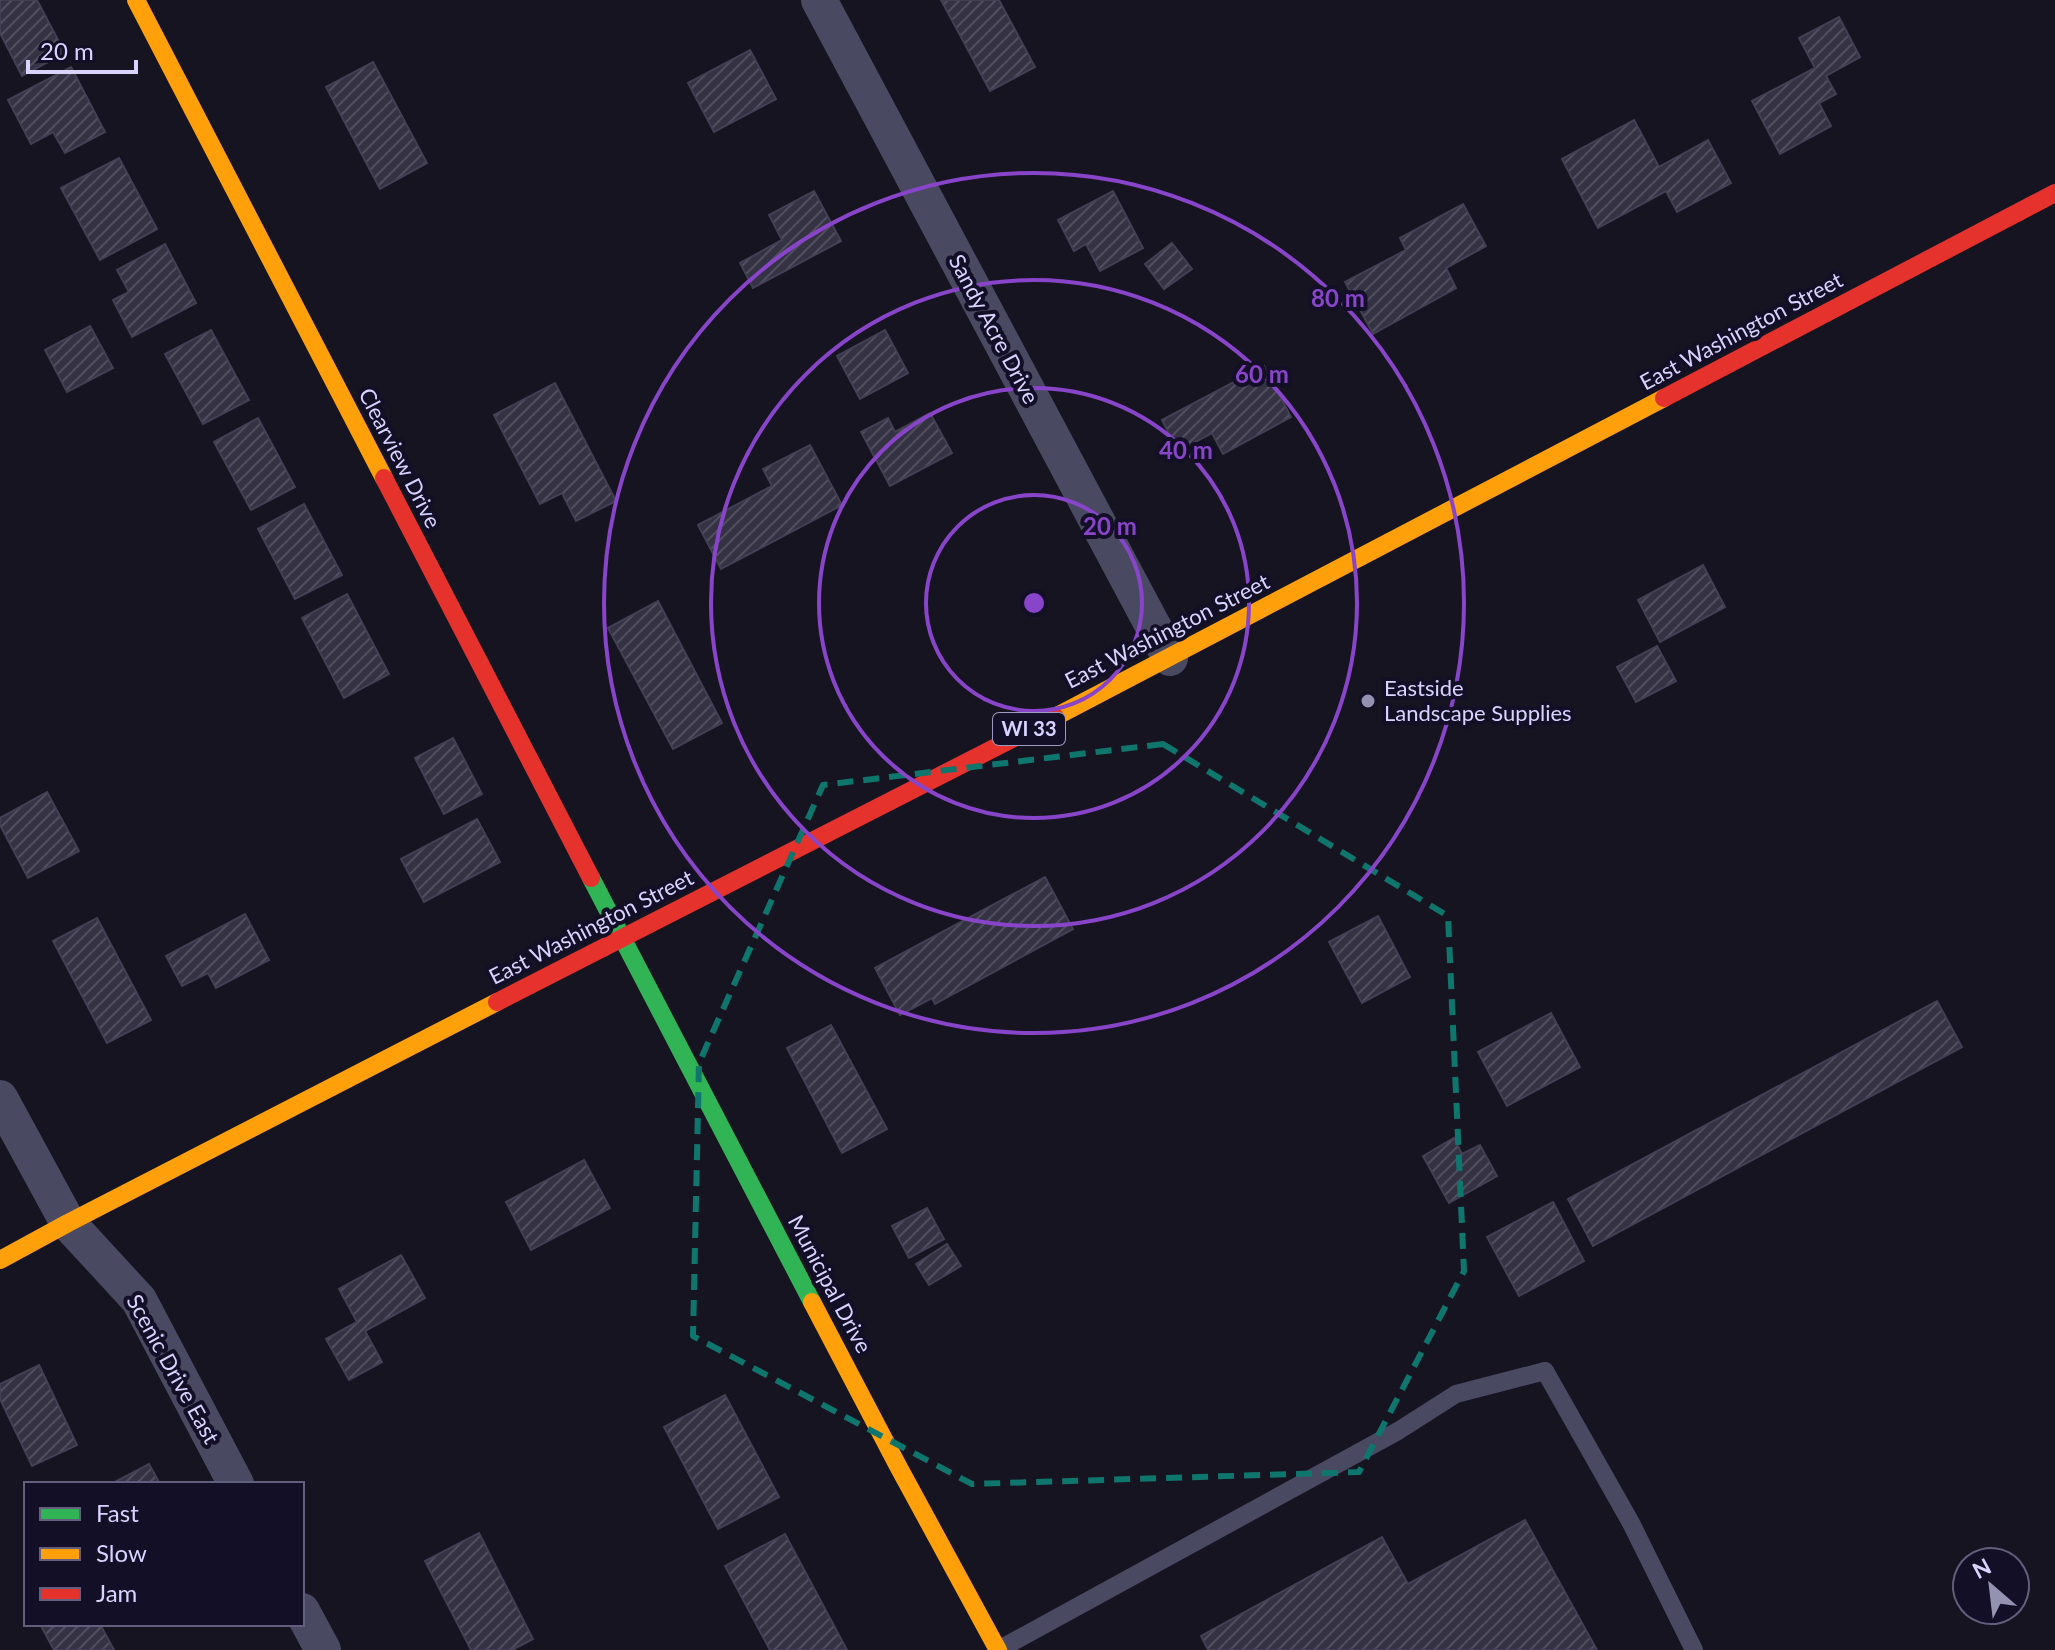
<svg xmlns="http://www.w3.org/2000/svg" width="2055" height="1650" viewBox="0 0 2055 1650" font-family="Lato,sans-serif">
  <defs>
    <pattern id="building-hatch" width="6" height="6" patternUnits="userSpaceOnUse" patternTransform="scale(2)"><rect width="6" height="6" fill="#343243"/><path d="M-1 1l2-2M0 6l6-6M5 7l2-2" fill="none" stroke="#514f5f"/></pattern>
  </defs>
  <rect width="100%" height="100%" fill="#161421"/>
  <g fill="url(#building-hatch)" stroke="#433f54" stroke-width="2">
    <polygon points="0,0 37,0 65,53 22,76 0,33"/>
    <polygon points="941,0 999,0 1035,67 990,91"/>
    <polygon points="1839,17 1860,57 1826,76 1836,94 1819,103 1831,126 1780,154 1752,101 1815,68 1799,38"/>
    <polygon points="750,50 776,99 714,132 688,83"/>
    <polygon points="373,62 427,163 380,189 326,87"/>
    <polygon points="71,67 105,132 65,153 53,132 31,144 8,100"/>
    <polygon points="1634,120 1659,167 1708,140 1731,183 1677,212 1666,191 1598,228 1562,159"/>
    <polygon points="119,158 157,229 100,260 61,188"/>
    <polygon points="814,191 841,241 753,288 740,263 782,240 769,215"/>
    <polygon points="1113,191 1143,248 1100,271 1086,244 1074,251 1058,220"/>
    <polygon points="1463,204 1486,246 1446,268 1456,288 1373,334 1345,282 1406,250 1400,238"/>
    <polygon points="1172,243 1192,269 1164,289 1145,264"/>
    <polygon points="165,244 196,303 132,337 113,300 129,292 117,270"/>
    <polygon points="90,326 113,368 67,392 45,350"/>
    <polygon points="211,330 249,400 203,424 165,354"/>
    <polygon points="885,330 908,373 860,399 837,356"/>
    <polygon points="1264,366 1291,417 1223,454 1212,433 1178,451 1162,420"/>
    <polygon points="555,383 616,501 576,521 562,493 540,504 494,415"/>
    <polygon points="930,413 952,453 890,486 861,432 888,418 895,432"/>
    <polygon points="258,418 295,487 251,510 214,442"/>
    <polygon points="810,445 842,505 721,569 698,525 772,486 763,469"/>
    <polygon points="304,504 342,575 295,599 258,529"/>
    <polygon points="1703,565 1725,607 1660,642 1638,600"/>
    <polygon points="347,594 389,674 344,698 302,618"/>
    <polygon points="658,601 722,723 673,749 608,628"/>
    <polygon points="1657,646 1676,681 1636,702 1617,667"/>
    <polygon points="453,738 482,794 444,814 415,758"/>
    <polygon points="47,792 79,851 28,878 0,825 0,818"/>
    <polygon points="477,819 500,862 424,902 401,859"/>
    <polygon points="1045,877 1073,929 935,1004 932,998 900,1015 875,968"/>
    <polygon points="245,914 269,960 216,988 208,973 182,986 166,956"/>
    <polygon points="1378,916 1410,977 1362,1003 1329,942"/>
    <polygon points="97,918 151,1020 107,1043 53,941"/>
    <polygon points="1937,1001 1962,1047 1593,1246 1568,1199"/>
    <polygon points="1551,1013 1580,1067 1507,1106 1478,1052"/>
    <polygon points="831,1025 887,1129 842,1153 787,1048"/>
    <polygon points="1454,1138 1462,1154 1480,1145 1497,1176 1449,1203 1423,1156"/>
    <polygon points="584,1160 610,1208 531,1250 506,1202"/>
    <polygon points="1553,1202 1584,1261 1519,1296 1487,1237"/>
    <polygon points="927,1208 944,1239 909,1258 892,1226"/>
    <polygon points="947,1244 961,1266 929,1285 916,1264"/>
    <polygon points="401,1255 425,1298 365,1331 382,1362 349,1380 326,1339 357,1322 339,1289"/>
    <polygon points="39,1365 77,1445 32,1466 0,1399 0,1384"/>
    <polygon points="725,1395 779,1497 718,1529 664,1427"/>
    <polygon points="149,1464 160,1484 111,1484"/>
    <polygon points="1525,1520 1597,1650 1208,1650 1201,1636 1382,1537 1408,1584"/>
    <polygon points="479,1533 533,1639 512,1650 471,1650 425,1561"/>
    <polygon points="785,1534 847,1650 770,1650 725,1566"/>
    <polygon points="40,1624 100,1624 114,1650 54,1650"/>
  </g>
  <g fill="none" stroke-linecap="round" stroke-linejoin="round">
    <polyline stroke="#4a4962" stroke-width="18" points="998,1650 1398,1431 1456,1394 1545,1371 1631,1523 1694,1650"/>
    <g stroke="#4a4962" stroke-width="36">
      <polyline points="819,0 1170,658"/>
      <polyline points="0,1098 68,1223 139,1300 236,1484"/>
      <polyline points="302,1611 323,1650"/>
    </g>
    <polyline stroke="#30b455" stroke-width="18" points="591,878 812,1302"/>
    <g stroke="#ff9f0a" stroke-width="18">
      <polyline points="136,0 384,478"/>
      <polyline points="1055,717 1664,398"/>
      <polyline points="0,1260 68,1223 497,1002"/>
      <polyline points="812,1302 898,1466 998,1650"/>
    </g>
    <g stroke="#e5322d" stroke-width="18">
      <polyline points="1664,398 2055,193"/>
      <polyline points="384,478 591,878"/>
      <polyline points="497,1002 1055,717"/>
    </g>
  </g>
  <path fill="none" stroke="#0f766e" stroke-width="6" stroke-dasharray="16 10" stroke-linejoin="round" d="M 1163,744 L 1448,916 L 1464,1271 L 1359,1472 L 972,1484 L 693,1336 L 699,1063 L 823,785 Z"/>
  <g fill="none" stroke="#8945c9" stroke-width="4">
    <circle cx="1034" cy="603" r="108"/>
    <circle cx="1034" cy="603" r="215"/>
    <circle cx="1034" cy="603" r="323"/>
    <circle cx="1034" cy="603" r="430"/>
  </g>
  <circle fill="#9591b1" stroke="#130f26" stroke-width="3" cx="1368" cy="701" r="8"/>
  <g text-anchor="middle" stroke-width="8" stroke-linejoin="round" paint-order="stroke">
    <rect fill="#130f26" stroke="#9e99be" stroke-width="2" x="993" y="713" width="72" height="32" rx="6"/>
    <g font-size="20" font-weight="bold" fill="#d9d4ff">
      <text x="1029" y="736">WI 33</text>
    </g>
    <g font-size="22" fill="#d9d4ff" stroke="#130f26">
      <text transform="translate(994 329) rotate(62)" y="8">Sandy Acre Drive</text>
      <text transform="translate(1741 331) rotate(-28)" y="8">East Washington Street</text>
      <text transform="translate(400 458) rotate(63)" y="8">Clearview Drive</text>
      <text transform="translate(1167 631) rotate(-27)" y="8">East Washington Street</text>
      <text transform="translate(591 927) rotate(-27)" y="8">East Washington Street</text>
      <text transform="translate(830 1284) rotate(62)" y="8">Municipal Drive</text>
      <text transform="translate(173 1369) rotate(61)" y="8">Scenic Drive East</text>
    </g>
    <g font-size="22" fill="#d9d4ff" stroke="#130f26" text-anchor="start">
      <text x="1384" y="696">Eastside<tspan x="1384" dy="25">Landscape Supplies</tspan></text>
    </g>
  </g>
  <circle cx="1034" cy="603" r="12" fill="#8945c9" stroke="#130f26" stroke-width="4"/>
  <g font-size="24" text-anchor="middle" font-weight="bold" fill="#8945c9" stroke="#130f26" stroke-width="8" stroke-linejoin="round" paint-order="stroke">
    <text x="1338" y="307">80 m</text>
    <text x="1262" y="383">60 m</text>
    <text x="1186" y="459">40 m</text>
    <text x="1110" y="535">20 m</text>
  </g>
  <rect x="24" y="1482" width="280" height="144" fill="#130f26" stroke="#625e7d" stroke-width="2"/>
  <rect x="40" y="1508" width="40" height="12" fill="#30b455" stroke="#625e7d" stroke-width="2"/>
  <text x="96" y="1522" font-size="24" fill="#d9d4ff">Fast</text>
  <rect x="40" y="1548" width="40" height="12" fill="#ff9f0a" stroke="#625e7d" stroke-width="2"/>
  <text x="96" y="1562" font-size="24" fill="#d9d4ff">Slow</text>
  <rect x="40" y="1588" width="40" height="12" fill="#e5322d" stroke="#625e7d" stroke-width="2"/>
  <text x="96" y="1602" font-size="24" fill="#d9d4ff">Jam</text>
  <g transform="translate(1991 1586) rotate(332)"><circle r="38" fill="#130f26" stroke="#625e7d" stroke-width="2"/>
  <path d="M0-6L14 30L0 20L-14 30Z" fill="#9591b1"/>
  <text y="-12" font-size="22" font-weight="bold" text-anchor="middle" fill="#d9d4ff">N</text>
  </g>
  <path d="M28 60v12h108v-12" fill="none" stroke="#d9d4ff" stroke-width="4"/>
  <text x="40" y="60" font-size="24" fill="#d9d4ff" stroke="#130f26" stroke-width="6" paint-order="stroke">20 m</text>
</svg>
